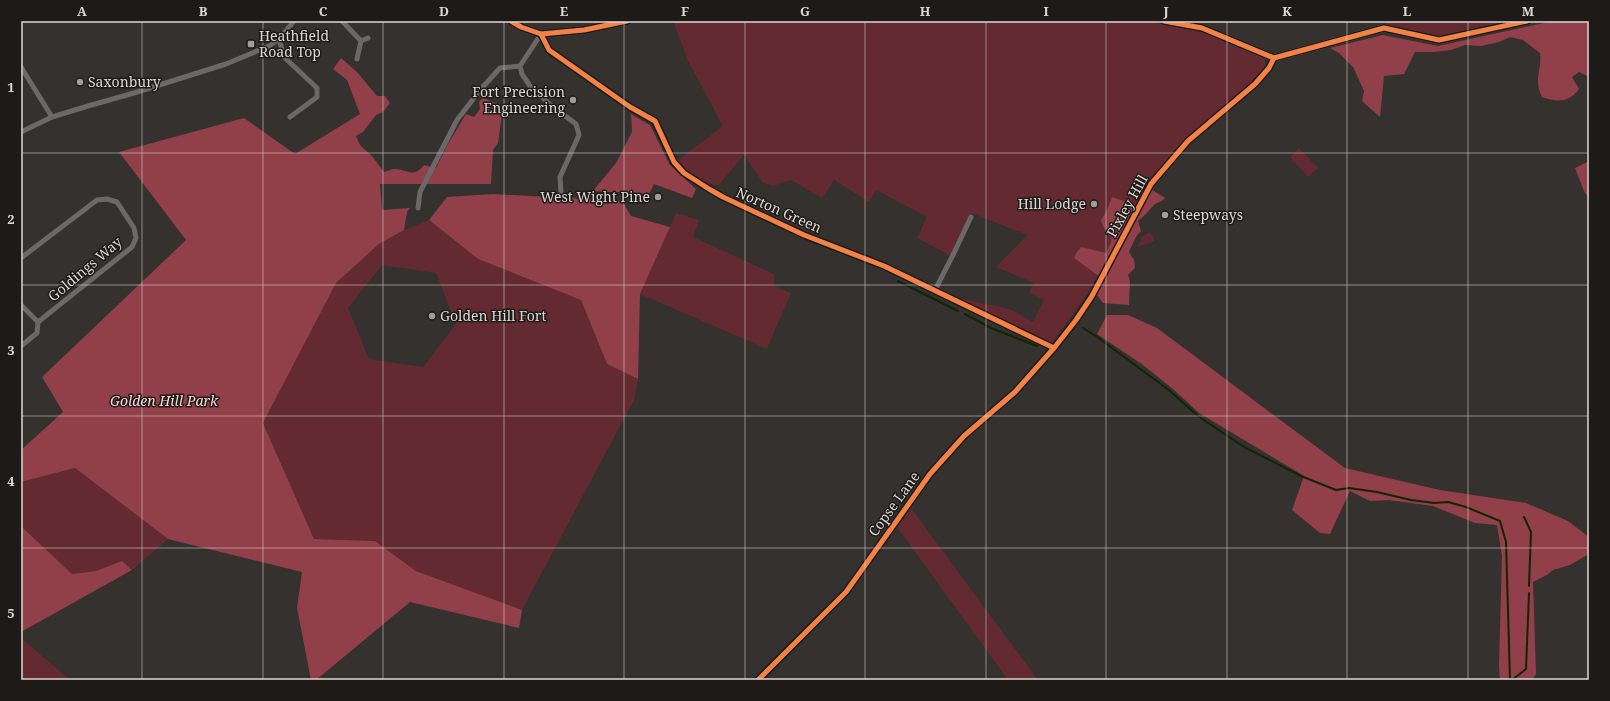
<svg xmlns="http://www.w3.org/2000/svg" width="1610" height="701" viewBox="0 0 1610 701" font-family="'Noto Serif',serif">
  <rect width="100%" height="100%" fill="#34312e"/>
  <g fill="#632a31" fill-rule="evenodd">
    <path d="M 673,21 L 1146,21 L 1203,31 L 1264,58 L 1266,67 L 1253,82 L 1185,139 L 1148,182 L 1088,293 L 1050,346 L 961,303 L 963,299 L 1010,309 L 1033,322 L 1044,300 L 1029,293 L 1034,283 L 996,267 L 1028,235 L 971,213 L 951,256 L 917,238 L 927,217 L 876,190 L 869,202 L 834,180 L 822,198 L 791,180 L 773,186 L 763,183 L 744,155 L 719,185 C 700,184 690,174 678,160 L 723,126 L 688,61 Z"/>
    <polygon points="1387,21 1514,21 1441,36 1385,24"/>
    <polygon points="1299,148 1318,168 1308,177 1290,157"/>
    <polygon points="676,213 699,220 693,237 774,274 774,286 791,293 767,349 640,294"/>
    <path d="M 429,220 L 478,259 L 581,300 L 607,364 L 638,379 L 634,400 L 522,610 L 416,571 L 375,541 L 314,539 L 263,423 L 336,283 L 379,244 L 404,230 ZM 382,265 L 436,273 L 456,324 L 423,367 L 369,359 L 348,308 Z"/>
    <polygon points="1149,232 1154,237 1154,241 1137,247 1143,236"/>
    <polygon points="75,468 168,539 132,570 122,561 96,571 72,574 21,526 21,482"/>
    <polygon points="911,508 1038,680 1008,680 897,527"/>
    <polygon points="21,638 70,680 21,680"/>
  </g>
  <g fill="#913f49">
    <path d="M 1553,21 L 1589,21 L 1589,77 L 1579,72 L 1572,77 L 1579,89 C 1569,103 1557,102 1542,97 C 1533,77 1542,72 1540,53 L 1523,40 L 1510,37 L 1499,42 L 1481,46 L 1465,45 L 1451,50 L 1434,52 L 1415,52 L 1404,74 L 1384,76 L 1380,117 L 1362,101 L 1364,91 L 1353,67 L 1339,53 L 1330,48 L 1383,35 L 1438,46 Z"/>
    <path d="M 341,58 L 357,72 L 377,96 L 385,96 L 390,103 L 383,112 L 376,115 L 363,132 L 356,136 L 360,145 L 372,156 L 384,172 C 387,171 390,170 393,169 C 408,168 412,180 424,165 L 436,168 L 448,144 L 466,114 L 474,117 L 480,109 L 479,102 L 483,98 L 503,106 L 498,143 L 493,150 L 491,184 L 380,184 L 382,210 L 410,208 L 407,212 L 404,230 L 379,244 L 336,283 L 263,423 L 314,539 L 375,541 L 416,571 L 522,610 L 519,628 L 410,602 L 316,680 L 311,680 L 297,608 L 302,572 L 168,539 L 75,468 L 21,482 L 21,450 L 63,412 L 42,377 L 186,240 L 119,152 L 244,118 L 295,154 L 360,114 L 347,80 L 333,69 Z"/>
    <polygon points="631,114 650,125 670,165 696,189 692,198 654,184 649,194 593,191 616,163 632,132"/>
    <polygon points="1589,161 1589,199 1584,191 1575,168"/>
    <path d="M 1146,186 L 1165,198 C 1162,202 1157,202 1154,205 C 1148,211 1145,216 1138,221 L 1141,231 C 1134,238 1133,244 1129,252 L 1134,260 L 1135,268 L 1128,275 L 1130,281 L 1129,305 L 1103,303 L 1097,295 L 1104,280 L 1074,258 L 1077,252 L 1081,247 L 1106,253 C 1119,229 1105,238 1101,220 L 1107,210 L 1112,197 L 1136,205 Z"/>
    <polygon points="493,194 622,201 631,216 670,227 640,294 638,379 607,364 581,300 478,259 429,220 447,197"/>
    <polygon points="1107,315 1128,315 1157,328 1345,468 1440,490 1526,503 1568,521 1589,537 1589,554 1570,565 1553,570 1547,575 1533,582 1536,674 1532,680 1500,680 1499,665 1502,556 1497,525 1475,523 1433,506 1389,500 1370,501 1350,491 1330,534 1320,533 1292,510 1304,476 1199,413 1173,389 1143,365 1097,334"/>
    <polygon points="21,526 72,574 96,571 122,561 132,570 21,632"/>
  </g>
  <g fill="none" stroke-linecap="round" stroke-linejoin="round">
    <g stroke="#112704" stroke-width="2">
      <polyline points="898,281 958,311"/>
      <polyline points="965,314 991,328 1037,346"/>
      <polyline points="1083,328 1096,336 1170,391 1198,416 1244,447 1301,476 1336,490 1349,488 1377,492 1411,500 1434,503 1448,502 1466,507 1500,521 1506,542 1510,680"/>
      <polyline points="1524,517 1531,532 1529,586"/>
      <polyline points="1512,680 1526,669 1529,593"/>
    </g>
    <g stroke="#6a6967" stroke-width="5">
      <polyline points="342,21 361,41 357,59"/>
      <polyline points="541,34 549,50 630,107 655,121 674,162 684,173 709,189 723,197 804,235 884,266 1054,348"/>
      <polyline points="541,34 520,66 522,74 530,86 552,106 576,124 579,135 560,177 561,193"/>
      <polyline points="279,39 284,57 317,88 317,97 290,117"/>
      <polyline points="361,41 368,38"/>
      <polyline points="21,67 52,117"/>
      <polyline points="21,132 52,117 88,106 134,93 226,64 269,46 279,39 294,21"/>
      <polyline points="418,208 420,192 457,120 481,89 500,68 520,66"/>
      <polyline points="21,258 97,200 107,199 117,202 134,228 136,238 132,247 38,322 37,333 21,346"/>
      <polyline points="935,290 954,253 971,217"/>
      <polyline points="21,305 38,322"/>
    </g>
    <polyline stroke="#6b6a69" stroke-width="7" points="758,680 846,592 930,474 964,436 1015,392 1054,348 1076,320 1092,296 1151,184 1188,141 1255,84 1269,68 1274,58"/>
    <g stroke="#6a6866" stroke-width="8">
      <polyline points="511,21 521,27 541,34 584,30 627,21"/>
      <polyline points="1164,21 1202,28 1274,58 1384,28 1439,40 1527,21"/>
    </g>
    <defs>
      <g id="cycleway">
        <polyline points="511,21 521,27 541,34 584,30 627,21"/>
        <polyline points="1164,21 1202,28 1274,58"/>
        <polyline points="541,34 549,50 630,107 655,121 674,162 684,173 709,189 723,197 804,235 884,266 1054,348"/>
        <polyline points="1274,58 1384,28 1439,40 1527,21"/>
        <polyline points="758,680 846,592 930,474 964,436 1015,392 1054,348 1076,320 1092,296 1151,184 1188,141 1255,84 1269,68 1274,58"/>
      </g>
    </defs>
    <use href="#cycleway" stroke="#1d1a17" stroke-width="8"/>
    <use href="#cycleway" stroke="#f48246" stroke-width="5"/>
  </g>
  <path fill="none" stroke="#dcd8d4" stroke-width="1" stroke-opacity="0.55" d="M 142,21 L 142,680M 263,21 L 263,680M 383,21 L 383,680M 504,21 L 504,680M 624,21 L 624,680M 745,21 L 745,680M 865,21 L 865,680M 986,21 L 986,680M 1106,21 L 1106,680M 1227,21 L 1227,680M 1347,21 L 1347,680M 1468,21 L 1468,680M 21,153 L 1589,153M 21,285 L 1589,285M 21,416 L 1589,416M 21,548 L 1589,548"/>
  <g fill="#a19e9a" stroke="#1d1a17" stroke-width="1.5">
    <rect x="247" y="40" width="8" height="8" rx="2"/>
    <circle cx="80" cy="82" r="4"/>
    <circle cx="573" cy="100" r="4"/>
    <circle cx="658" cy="197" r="4"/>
    <circle cx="1094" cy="204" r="4"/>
    <circle cx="1165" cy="215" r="4"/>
    <circle cx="432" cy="316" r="4"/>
  </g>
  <g text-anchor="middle" stroke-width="3" stroke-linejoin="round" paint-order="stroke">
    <g font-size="14" fill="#dcd8d4" stroke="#1d1a17" text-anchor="start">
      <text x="259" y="41">Heathfield<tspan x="259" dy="16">Road Top</tspan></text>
      <text x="88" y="87">Saxonbury</text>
      <text x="565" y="97" text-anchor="end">Fort Precision<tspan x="565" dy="16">Engineering</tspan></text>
      <text x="650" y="202" text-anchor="end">West Wight Pine</text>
      <text x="1086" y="209" text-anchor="end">Hill Lodge</text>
      <text x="1173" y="220">Steepways</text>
      <text x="440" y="321">Golden Hill Fort</text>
    </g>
    <g font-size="14" fill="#dcd8d4" stroke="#1d1a17">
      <text transform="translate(1127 206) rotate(-61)" y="5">Pixley Hill</text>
      <text transform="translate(779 210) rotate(24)" y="5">Norton Green</text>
      <text transform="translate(85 269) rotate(-40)" y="5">Goldings Way</text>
      <text transform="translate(894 504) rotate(-54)" y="5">Copse Lane</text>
    </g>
    <g font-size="14" font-style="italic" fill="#f7dbdc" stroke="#1d1a17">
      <text x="164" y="406">Golden Hill Park</text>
    </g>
  </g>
  <rect width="1610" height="701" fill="none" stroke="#1d1a17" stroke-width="44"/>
  <rect x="22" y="22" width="1566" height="657" fill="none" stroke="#dcd8d4" stroke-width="1.5"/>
  <g font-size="13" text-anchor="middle" font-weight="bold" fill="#dcd8d4">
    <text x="82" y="16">A</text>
    <text x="203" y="16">B</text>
    <text x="323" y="16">C</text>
    <text x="444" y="16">D</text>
    <text x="564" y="16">E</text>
    <text x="685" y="16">F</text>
    <text x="805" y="16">G</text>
    <text x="925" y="16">H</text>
    <text x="1046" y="16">I</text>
    <text x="1166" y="16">J</text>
    <text x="1287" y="16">K</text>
    <text x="1407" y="16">L</text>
    <text x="1528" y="16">M</text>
    <text x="11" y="92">1</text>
    <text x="11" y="224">2</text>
    <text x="11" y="355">3</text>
    <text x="11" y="486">4</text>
    <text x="11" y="618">5</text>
  </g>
</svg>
